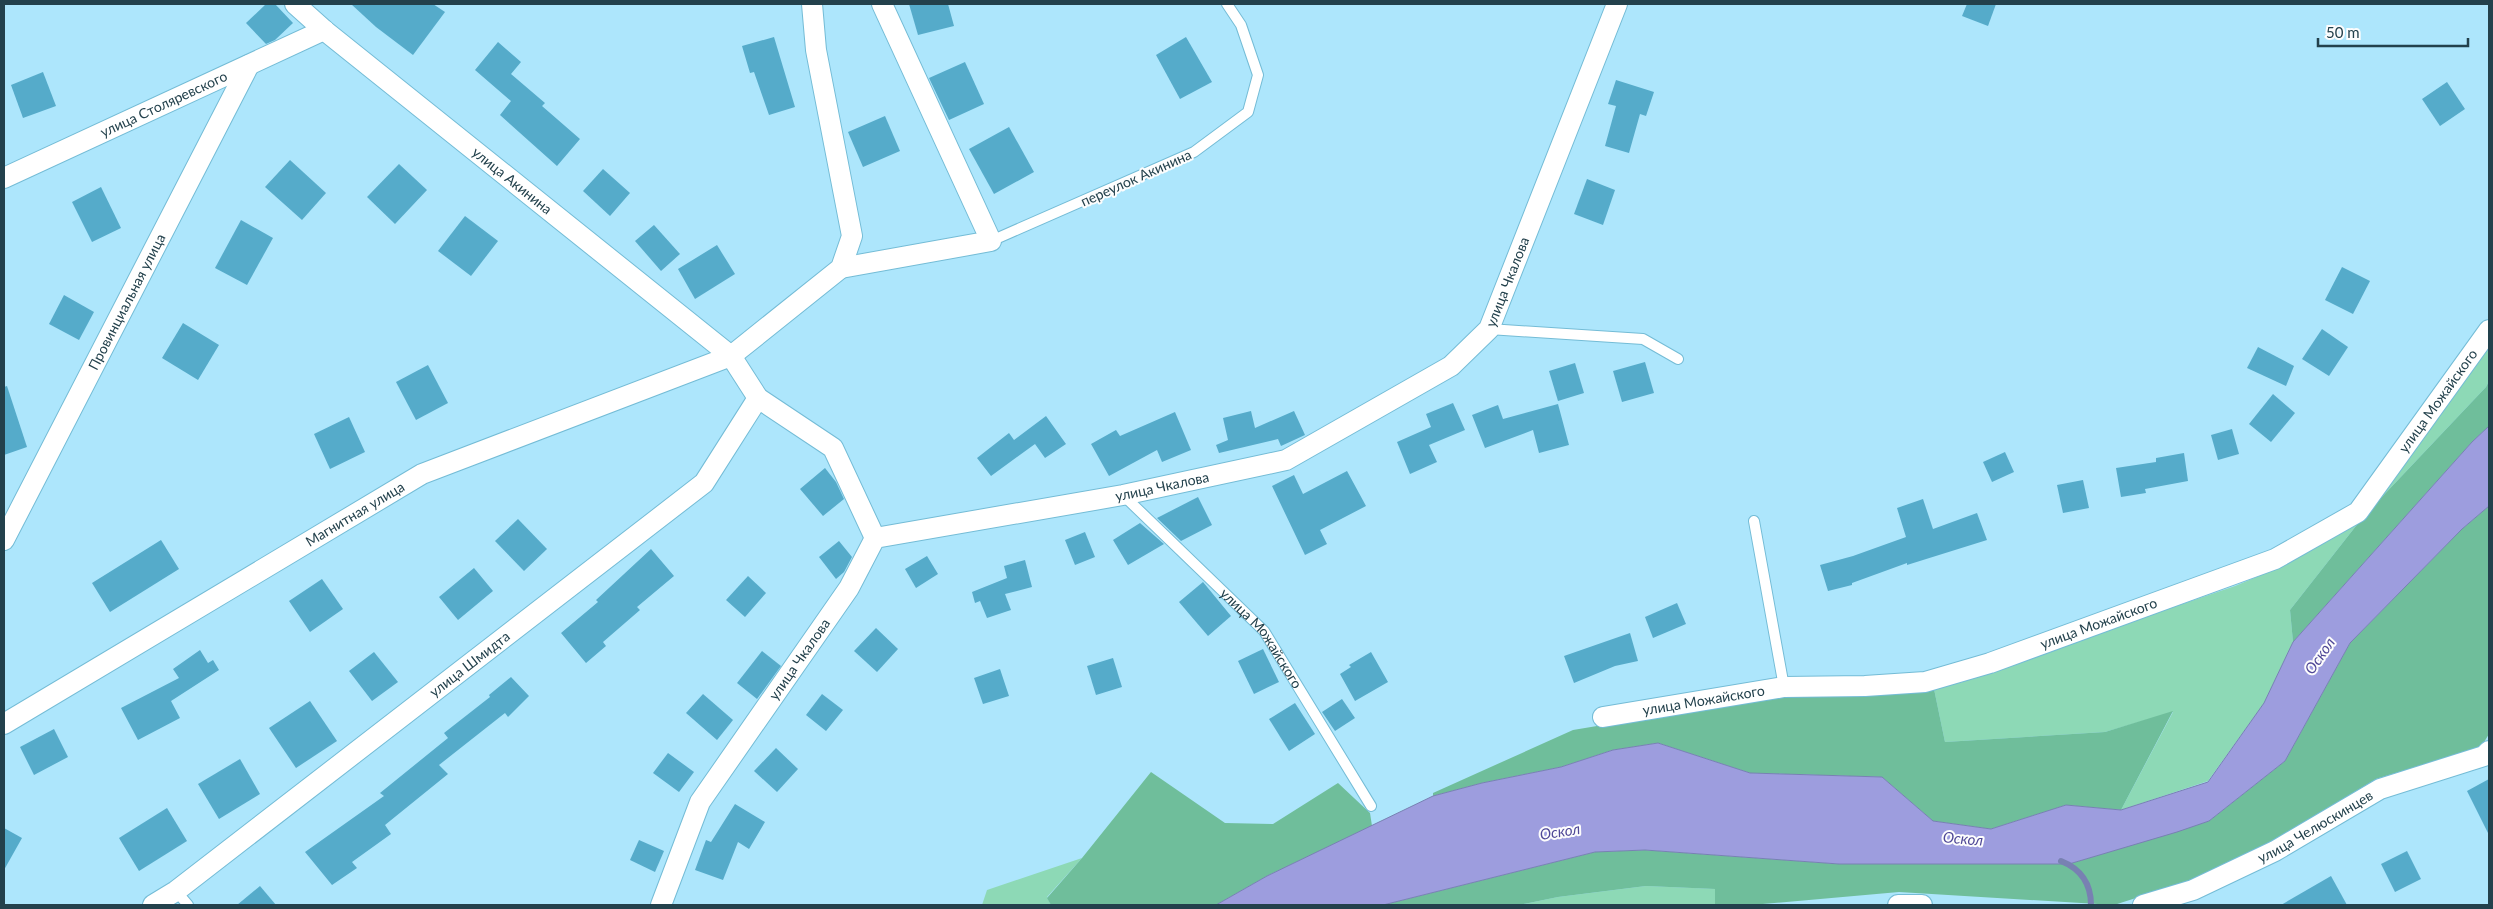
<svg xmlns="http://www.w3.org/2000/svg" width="2493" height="909" viewBox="0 0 2493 909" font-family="Lato,sans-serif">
  <rect width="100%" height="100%" fill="#ade6fc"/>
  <g fill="#8dd9b6">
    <polygon points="2489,341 2489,381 2486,387 2363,517 2290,610 2293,642 2264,703 2208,781 2121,810 2173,712 2105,732 1945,742 1934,689 2235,586 2278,568 2363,517"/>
    <polygon points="1082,858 1047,897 1051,905 982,905 987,890"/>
    <polygon points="1646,886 1716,889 1715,905 1519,905 1558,897"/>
  </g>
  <g fill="#6fbe9b">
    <polygon points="2489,381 2489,426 2472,442 2293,642 2290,610 2363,517 2486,387"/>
    <polygon points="2489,506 2489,734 2481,747 2376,779 2267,845 2186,882 2114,905 1899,892 1751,905 1715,905 1715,889 1646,886 1558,897 1519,905 1383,905 1595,852 1645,850 1839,864 2069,864 2209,821 2285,761 2350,643 2462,529"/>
    <polygon points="1934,689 1945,742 2105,732 2173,711 2121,810 2066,805 1991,829 1933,821 1882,777 1750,773 1658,743 1613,750 1561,767 1482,783 1433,796 1433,793 1573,730 1777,696"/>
    <polygon points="1151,772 1225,823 1273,824 1338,783 1370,813 1372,826 1267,876 1216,905 1051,905 1047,898 1082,858"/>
  </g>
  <polygon fill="#9d9dde" stroke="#7881b2" points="2489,426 2489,506 2462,529 2350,643 2285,761 2209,821 2177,832 2069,864 1839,864 1645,850 1595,852 1383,905 1216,905 1267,876 1433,796 1482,783 1561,767 1613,750 1658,743 1750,773 1882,777 1933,821 1991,829 2066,805 2121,810 2208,782 2264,703 2293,642 2472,442"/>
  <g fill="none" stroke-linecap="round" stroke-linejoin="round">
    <path stroke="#7881b2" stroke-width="6" d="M 2061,861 C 2081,869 2091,884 2091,905"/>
  </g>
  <g fill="#55abca">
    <polygon points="266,4 275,4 293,23 275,40 266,44 246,23"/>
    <polygon points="351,4 433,4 445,12 413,55 376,27"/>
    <polygon points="909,4 948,4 954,26 918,35"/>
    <polygon points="1967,4 1996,4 1988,26 1962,16"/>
    <polygon points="774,37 795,107 769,115 754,72 750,73 742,46"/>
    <polygon points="1186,37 1212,82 1180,99 1156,55"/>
    <polygon points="498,42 521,62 511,74 545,103 542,106 580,139 557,166 500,115 511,101 475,70"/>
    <polygon points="965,62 984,104 949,120 929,78"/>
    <polygon points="43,72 56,106 23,118 11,85"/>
    <polygon points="1616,80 1654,92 1646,116 1640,114 1629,153 1605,146 1616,106 1608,104"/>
    <polygon points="2447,82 2465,109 2440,126 2422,99"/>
    <polygon points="885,116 900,151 863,167 848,132"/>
    <polygon points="1009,127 1034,172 994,194 969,149"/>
    <polygon points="290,160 326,193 302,220 265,187"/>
    <polygon points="399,164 427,190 395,224 367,197"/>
    <polygon points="603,169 630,193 610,216 583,191"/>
    <polygon points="1587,179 1615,190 1603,225 1574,214"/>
    <polygon points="101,187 121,228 92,242 72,202"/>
    <polygon points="465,216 498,241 471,276 438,251"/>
    <polygon points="241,220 273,238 247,285 215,268"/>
    <polygon points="654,225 680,254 661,271 635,241"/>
    <polygon points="717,245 735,274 695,299 678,269"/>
    <polygon points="2342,267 2370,281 2353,314 2325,300"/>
    <polygon points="64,295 94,312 79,340 49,324"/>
    <polygon points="183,323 219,345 198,380 162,358"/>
    <polygon points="2322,329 2348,347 2329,376 2302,359"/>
    <polygon points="2258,347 2294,366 2286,386 2247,368"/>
    <polygon points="1645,362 1654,393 1622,402 1613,371"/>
    <polygon points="1575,363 1584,393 1558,401 1549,371"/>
    <polygon points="428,365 448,403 416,420 396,382"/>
    <polygon points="7,386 27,447 4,455 4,387"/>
    <polygon points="2273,394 2295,413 2271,442 2249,424"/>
    <polygon points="1453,403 1465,430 1429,445 1437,462 1410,474 1397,442 1431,427 1426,414"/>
    <polygon points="1558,404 1569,445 1539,453 1533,430 1485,448 1472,415 1498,405 1503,419"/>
    <polygon points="1251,411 1255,428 1294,411 1305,435 1281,446 1278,439 1219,453 1216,445 1228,440 1223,418"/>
    <polygon points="1175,412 1191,450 1162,462 1157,450 1109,476 1091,444 1116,430 1120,436"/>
    <polygon points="1046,416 1066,444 1045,458 1035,444 991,476 977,458 1009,433 1014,440"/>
    <polygon points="349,417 365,452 330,469 314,434"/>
    <polygon points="2232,429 2239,454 2218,460 2211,435"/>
    <polygon points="2005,452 2014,472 1992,482 1983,462"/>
    <polygon points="2184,453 2188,481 2145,489 2146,493 2121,497 2116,468 2156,462 2156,458"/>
    <polygon points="825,468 836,482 844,499 823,516 800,489"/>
    <polygon points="1347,471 1366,506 1320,530 1327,544 1305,555 1272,486 1294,475 1303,494"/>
    <polygon points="2083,480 2089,508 2063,513 2057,485"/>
    <polygon points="1198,497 1212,525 1181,541 1157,518"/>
    <polygon points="1923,499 1933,529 1977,513 1987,540 1907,565 1907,563 1852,583 1852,585 1828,591 1820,565 1853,556 1906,537 1897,508"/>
    <polygon points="518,519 547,549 524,571 495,541"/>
    <polygon points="1140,523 1164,544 1128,565 1113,540"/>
    <polygon points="1085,532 1095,557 1075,565 1065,540"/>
    <polygon points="161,540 179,569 110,612 92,583"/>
    <polygon points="839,541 852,557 844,572 836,579 819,557"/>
    <polygon points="651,549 674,576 637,607 640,610 603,642 606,646 586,663 561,633 598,602 596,600"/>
    <polygon points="927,556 938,574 916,588 905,569"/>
    <polygon points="1025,560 1032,587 1005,594 1011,610 987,618 980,601 975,603 972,592 1007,578 1004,566"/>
    <polygon points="474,568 493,591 458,620 439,597"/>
    <polygon points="748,576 766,593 745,617 726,600"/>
    <polygon points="322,579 343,609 310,632 289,601"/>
    <polygon points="1203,582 1231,616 1208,636 1179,602"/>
    <polygon points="1677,603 1686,624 1653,638 1645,617"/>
    <polygon points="876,628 898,649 877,672 854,651"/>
    <polygon points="1630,633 1638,661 1615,666 1574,683 1564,656"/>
    <polygon points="1263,649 1279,682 1254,694 1238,661"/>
    <polygon points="200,650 208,663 213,660 219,670 171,701 180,718 138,740 121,708 179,678 173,669"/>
    <polygon points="762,651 781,666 757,699 737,683"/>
    <polygon points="374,652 398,682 372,701 349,671"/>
    <polygon points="1371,652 1388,682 1355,701 1340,674 1351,667 1349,665"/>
    <polygon points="1113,658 1122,687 1096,695 1087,666"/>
    <polygon points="1000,669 1009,696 983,704 974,678"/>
    <polygon points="511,677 529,696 508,717 505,713 439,765 448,774 385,825 391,834 352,862 357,868 332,885 305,852 384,796 380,793 448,738 444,733 490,697 489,695"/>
    <polygon points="703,694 733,720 717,740 686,713"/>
    <polygon points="822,694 843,710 826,731 806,715"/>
    <polygon points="1342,699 1355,718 1335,731 1322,712"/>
    <polygon points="310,701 337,741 296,768 269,728"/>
    <polygon points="1295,703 1315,734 1289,751 1269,719"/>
    <polygon points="54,729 68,757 34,775 20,747"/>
    <polygon points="776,748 798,769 777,792 754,771"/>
    <polygon points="668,753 694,772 679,792 653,773"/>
    <polygon points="240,759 260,794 219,819 198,784"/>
    <polygon points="2489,779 2489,835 2467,791"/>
    <polygon points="735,804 765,822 749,849 738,842 723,880 695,870 706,840 711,842"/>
    <polygon points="167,808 187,841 139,871 119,838"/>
    <polygon points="4,828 22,838 4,870"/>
    <polygon points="639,840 664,851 655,872 630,860"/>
    <polygon points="2407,851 2421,879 2395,892 2381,864"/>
    <polygon points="2331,876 2347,905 2281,905"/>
    <polygon points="260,886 276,905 237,905"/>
  </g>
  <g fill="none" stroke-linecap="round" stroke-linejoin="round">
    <defs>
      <g id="service">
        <polyline points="991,241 1194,152 1248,112 1258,75 1241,25 1227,4"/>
        <polyline points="1489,329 1643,339 1678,359"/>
        <path id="s1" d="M 1123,495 L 1264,631 L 1371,806"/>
        <polyline points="1754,521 1784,687"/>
        <polyline points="176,891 188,905"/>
      </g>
      <g id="minor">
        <path id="s2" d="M 295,4 L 324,30 L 731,356 L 758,398 L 833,448 L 875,538"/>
        <path id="s3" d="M 4,178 L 324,30"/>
        <polyline points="841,268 991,241 882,4"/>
        <path id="s4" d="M 4,540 L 249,65"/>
        <path id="s5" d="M 1603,717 L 1784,687 L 1865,686 L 1925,682 L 1990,663 L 2275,559 L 2358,512 L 2489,330"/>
        <path id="s6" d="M 4,724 L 422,474 L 731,356 L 841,268 L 852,236 L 816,50 L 812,4"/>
        <path id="s7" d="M 153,905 L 176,891 L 704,483 L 758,398"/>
        <path id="s8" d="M 661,905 L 700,802 L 849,588 L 875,538 L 1123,495 L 1286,460 L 1451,366 L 1489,329 L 1617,4"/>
        <polyline points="1898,905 1922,905"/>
        <path id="s9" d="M 2143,905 L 2193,890 L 2275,851 L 2380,789 L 2484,756 L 2489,751"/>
      </g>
    </defs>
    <use href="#service" stroke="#74bcd6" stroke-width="12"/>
    <use href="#minor" stroke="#74bcd6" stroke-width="22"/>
    <use href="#service" stroke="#fff" stroke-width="10"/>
    <use href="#minor" stroke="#fff" stroke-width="20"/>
  </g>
  <g text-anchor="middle" stroke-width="4" stroke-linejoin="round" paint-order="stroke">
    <g font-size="14" fill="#23414c" stroke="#fdfdfd">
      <text dy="5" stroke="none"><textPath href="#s3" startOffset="176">улица Столяревского</textPath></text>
      <text transform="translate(1136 178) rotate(-24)" y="5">переулок Акинина</text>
      <text dy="5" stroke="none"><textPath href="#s2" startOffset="280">улица Акинина</textPath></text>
      <text dy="5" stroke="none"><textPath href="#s8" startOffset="1139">улица Чкалова</textPath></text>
      <text dy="5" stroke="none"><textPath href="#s4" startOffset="268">Провинциальная улица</textPath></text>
      <text dy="5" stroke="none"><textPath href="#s5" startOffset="928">улица Можайского</textPath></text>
      <text dy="5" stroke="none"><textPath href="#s8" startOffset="719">улица Чкалова</textPath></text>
      <text dy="5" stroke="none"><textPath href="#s6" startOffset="409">Магнитная улица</textPath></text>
      <text dy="5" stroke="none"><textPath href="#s5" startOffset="508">улица Можайского</textPath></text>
      <text dy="5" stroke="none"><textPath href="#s1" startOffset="200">улица Можайского</textPath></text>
      <text dy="5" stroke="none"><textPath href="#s8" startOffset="284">улица Чкалова</textPath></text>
      <text dy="5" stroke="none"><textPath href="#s7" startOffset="398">улица Шмидта</textPath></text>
      <text dy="5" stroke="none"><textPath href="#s5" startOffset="102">улица Можайского</textPath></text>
      <text dy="5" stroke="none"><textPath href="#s9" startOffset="190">улица Челюскинцев</textPath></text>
    </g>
    <g font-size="15" font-style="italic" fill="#4f4897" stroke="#fdfdfd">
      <text transform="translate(2320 656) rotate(-55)" y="5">Оскол</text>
      <text transform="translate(1560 832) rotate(-9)" y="5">Оскол</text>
      <text transform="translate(1963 839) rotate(5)" y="5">Оскол</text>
    </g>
  </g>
  <rect width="2493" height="909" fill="none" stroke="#23414c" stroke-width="10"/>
  <path d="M2318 38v8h150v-8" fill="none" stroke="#23414c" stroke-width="2.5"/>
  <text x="2326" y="38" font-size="15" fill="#23414c" stroke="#fdfdfd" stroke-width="4" paint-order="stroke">50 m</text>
</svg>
